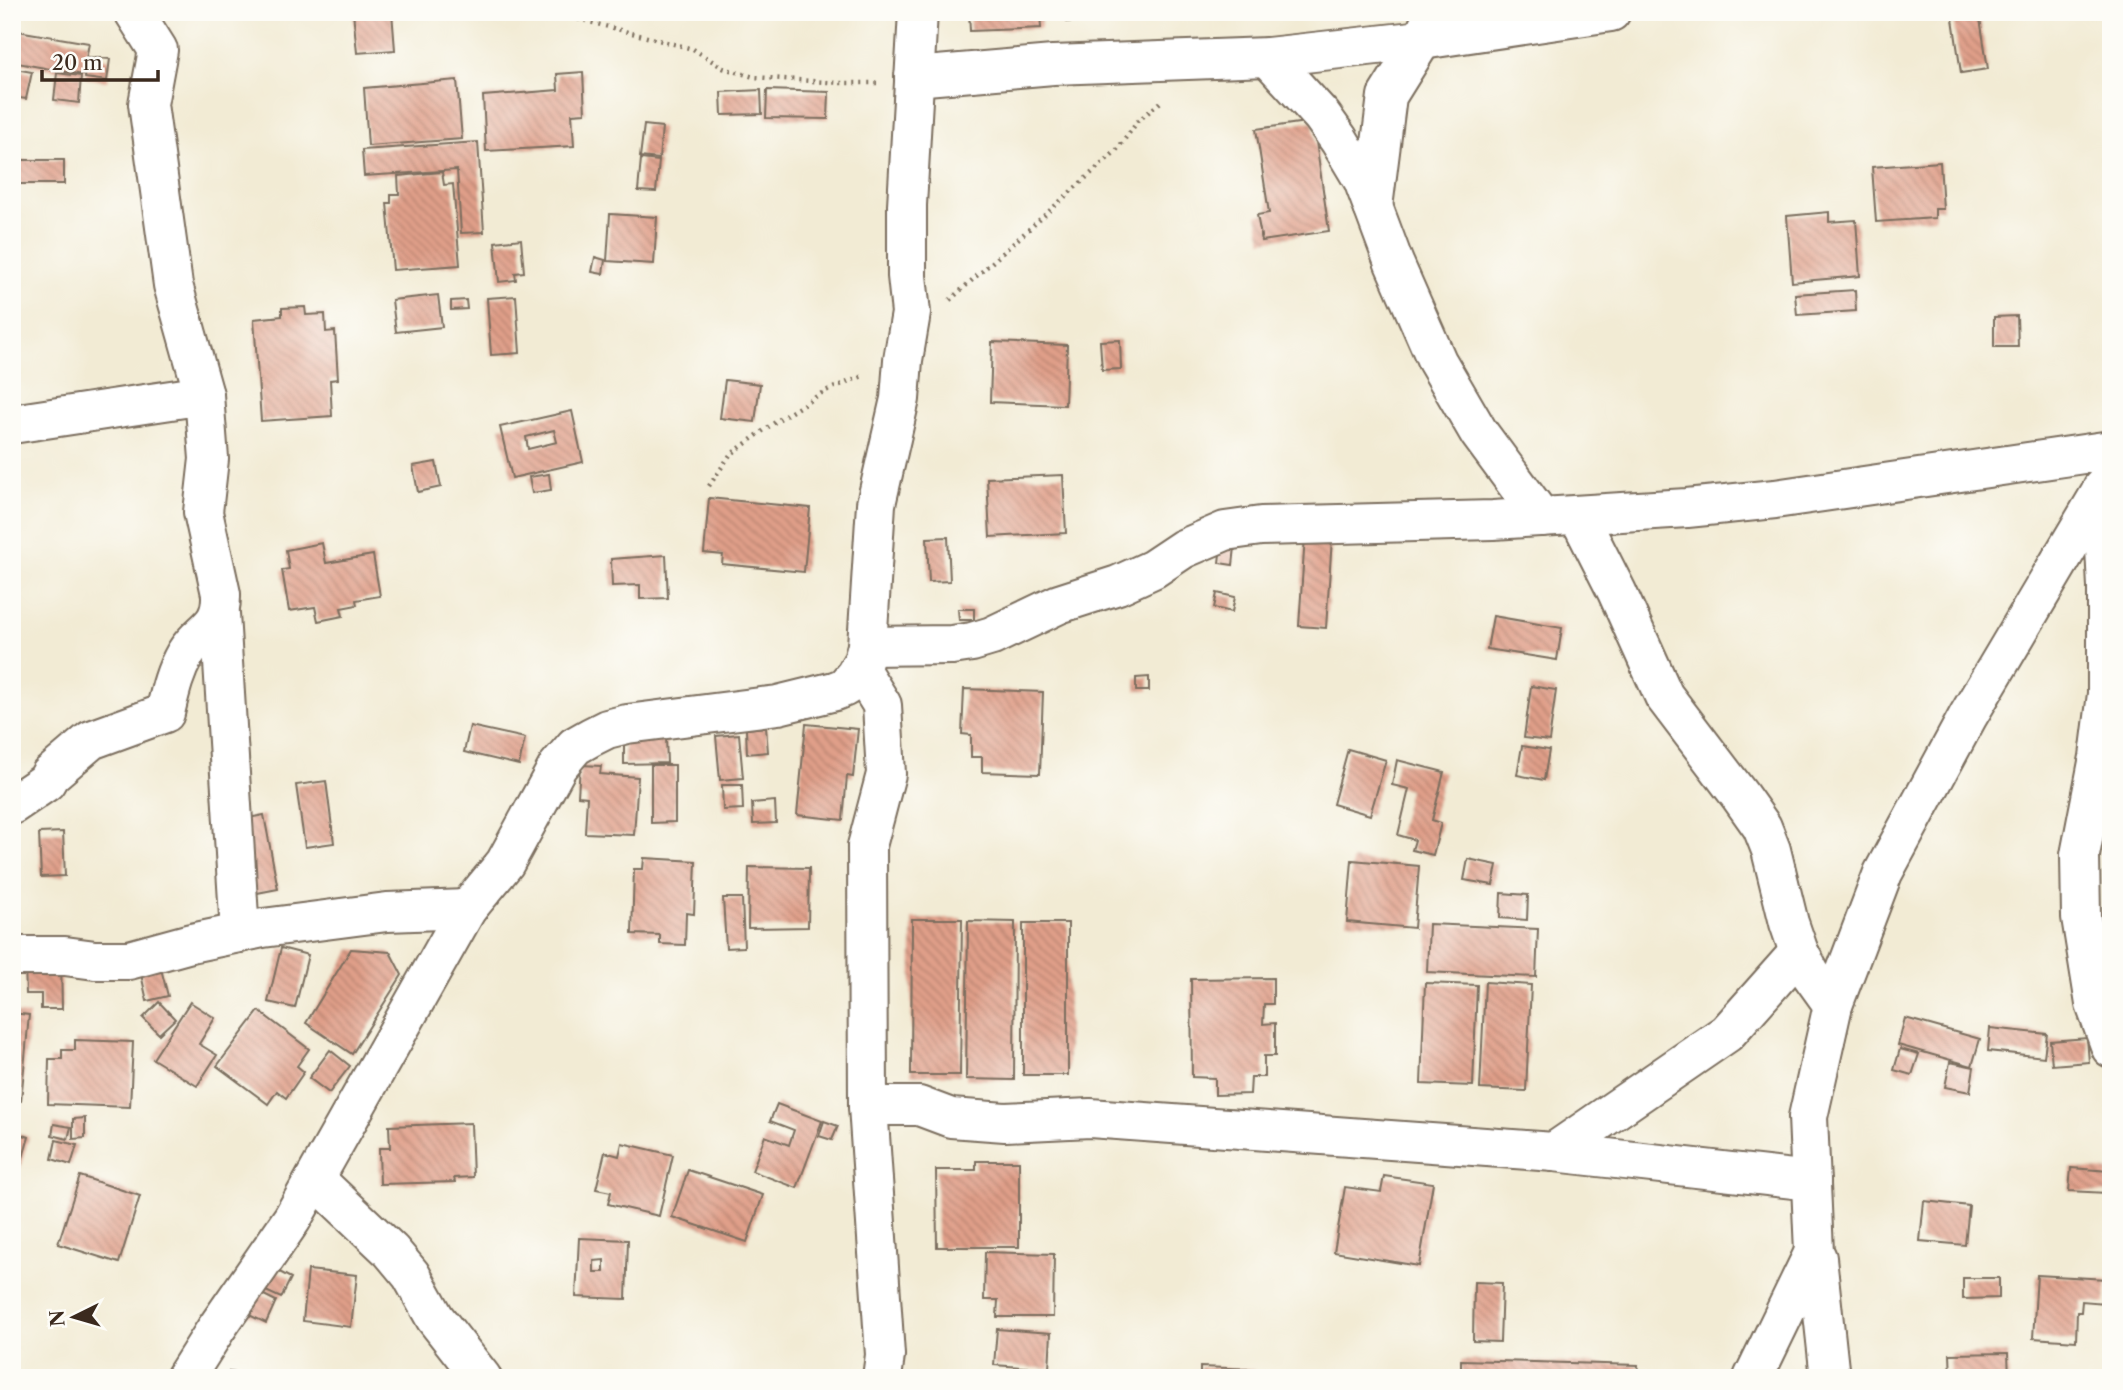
<svg xmlns="http://www.w3.org/2000/svg" width="2123" height="1390" viewBox="0 0 2123 1390" font-family="'Libre Caslon Text',serif">
  <defs>
    <pattern id="building-back-hatch" width="6" height="6" patternUnits="userSpaceOnUse" patternTransform="scale(1.75)"><rect width="6" height="6" fill="#e09f89"/><path d="M-1 5l2 2M0 0l6 6M5-1l2 2" fill="none" stroke="#b7826f"/></pattern>
  </defs>
  <rect width="100%" height="100%" fill="#fdfcf7"/>
  <filter id="ink" filterUnits="userSpaceOnUse"><feTurbulence type="fractalNoise" baseFrequency=".0143" numOctaves="2"/><feDisplacementMap in="SourceGraphic" scale="14" xChannelSelector="R" yChannelSelector="G"/><feConvolveMatrix kernelMatrix="1 2 1 2 8 2 1 2 1" color-interpolation-filters="sRGB"/></filter>
  <filter id="wash" filterUnits="userSpaceOnUse"><feTurbulence type="fractalNoise" baseFrequency=".00686" numOctaves="4" result="noise"/><feDisplacementMap in="SourceGraphic" scale="28" xChannelSelector="R" yChannelSelector="G"/><feGaussianBlur stdDeviation="1.57" result="paint"/><feColorMatrix in="noise" values="0 0 0 0 0 0 0 0 0 0 0 0 0 0 0 0 0 1.4 0 .05"/><feComposite in="paint" operator="in"/></filter>
  <g filter="url(#wash)">
    <rect width="100%" height="100%" fill="#f2ebd4"/>
    <g id="blocks">
      <g fill="url(#building-back-hatch)" fill-rule="evenodd">
        <polygon points="353,12 392,12 395,50 357,53"/>
        <polygon points="969,12 1040,12 1041,28 970,31"/>
        <polygon points="1067,12 1083,12 1084,20 1067,22"/>
        <polygon points="1092,12 1176,12 1177,16 1092,21"/>
        <polygon points="1952,12 1979,12 1988,69 1961,73"/>
        <polygon points="12,30 89,43 83,75 12,62"/>
        <polygon points="88,57 110,59 107,81 85,78"/>
        <polygon points="15,69 32,72 26,99 12,97"/>
        <polygon points="583,72 585,113 572,114 574,146 486,151 483,96 558,90 557,74"/>
        <polygon points="57,73 81,76 79,103 54,100"/>
        <polygon points="457,80 462,139 368,146 364,88"/>
        <polygon points="761,90 762,114 722,115 721,92"/>
        <polygon points="767,90 829,92 828,119 766,118"/>
        <polygon points="1313,121 1329,231 1262,241 1257,215 1269,213 1256,129"/>
        <polygon points="644,125 662,127 659,159 640,157"/>
        <polygon points="478,142 484,232 461,233 457,170 364,176 362,150"/>
        <polygon points="641,159 659,161 656,192 638,191"/>
        <rect x="12" y="160" width="52" height="24"/>
        <polygon points="1940,162 1943,209 1935,209 1935,218 1876,222 1872,167"/>
        <polygon points="442,172 444,185 453,184 460,265 393,270 387,203 391,203 391,194 399,194 398,176"/>
        <polygon points="1829,212 1829,222 1856,220 1860,276 1792,282 1787,216"/>
        <polygon points="610,214 657,217 654,264 607,261"/>
        <polygon points="521,239 524,272 515,273 516,280 499,282 495,242"/>
        <polygon points="595,257 605,260 603,274 592,272"/>
        <polygon points="1855,290 1856,311 1797,315 1795,294"/>
        <polygon points="438,295 442,327 396,332 392,300"/>
        <polygon points="516,296 520,353 491,355 487,298"/>
        <polygon points="466,300 467,309 451,310 451,301"/>
        <polygon points="305,307 306,315 325,314 326,332 335,331 338,379 330,380 332,416 261,421 254,319 282,316 282,308"/>
        <polygon points="2017,316 2018,347 1994,347 1994,317"/>
        <polygon points="1120,340 1121,369 1102,370 1100,341"/>
        <polygon points="992,342 1067,345 1065,405 990,402"/>
        <polygon points="725,380 760,384 755,422 720,418"/>
        <path d="M 572,411 L 583,462 L 512,478 L 500,427 ZM 554,430 L 557,442 L 528,449 L 526,437 Z"/>
        <polygon points="436,462 441,487 418,492 413,466"/>
        <polygon points="549,474 551,490 532,493 529,477"/>
        <polygon points="1063,475 1066,533 990,537 987,478"/>
        <polygon points="709,498 810,508 804,572 722,564 723,555 704,553"/>
        <polygon points="1305,536 1332,538 1326,628 1299,626"/>
        <polygon points="948,537 950,581 929,582 927,538"/>
        <polygon points="322,543 326,563 373,555 380,596 356,600 357,605 341,608 343,616 318,621 315,607 289,611 282,570 289,569 286,550"/>
        <polygon points="1221,545 1235,547 1233,565 1219,563"/>
        <polygon points="666,555 668,598 640,599 640,585 612,586 611,559"/>
        <polygon points="1217,593 1235,597 1232,612 1214,608"/>
        <polygon points="958,609 974,609 974,620 959,620"/>
        <polygon points="1493,616 1562,628 1557,660 1487,649"/>
        <polygon points="1149,677 1149,691 1136,691 1136,678"/>
        <polygon points="1531,686 1556,690 1549,741 1524,738"/>
        <polygon points="964,689 1043,692 1040,774 982,772 982,757 971,757 971,735 962,734"/>
        <polygon points="806,724 858,729 853,777 847,776 843,820 797,815"/>
        <polygon points="470,726 525,738 519,765 464,752"/>
        <polygon points="766,727 768,752 747,754 746,729"/>
        <polygon points="739,734 743,778 720,780 716,736"/>
        <polygon points="624,738 666,738 667,763 624,764"/>
        <polygon points="1522,746 1549,750 1544,780 1517,775"/>
        <polygon points="1348,749 1386,760 1370,815 1333,804"/>
        <polygon points="1397,760 1444,772 1432,820 1441,823 1433,855 1412,850 1415,840 1398,835 1409,789 1392,785"/>
        <polygon points="580,765 601,766 600,774 638,777 634,835 585,833 587,797 578,796"/>
        <polygon points="651,765 675,765 675,822 651,823"/>
        <polygon points="326,781 334,843 305,847 296,785"/>
        <polygon points="722,785 742,785 743,809 723,810"/>
        <polygon points="775,801 776,823 753,824 752,803"/>
        <polygon points="264,815 278,889 252,894 238,820"/>
        <polygon points="63,832 65,876 41,877 39,833"/>
        <polygon points="644,858 696,861 694,914 686,913 685,945 660,944 660,935 632,934 634,869 643,869"/>
        <polygon points="1468,859 1497,865 1493,885 1464,880"/>
        <polygon points="1352,860 1419,866 1414,928 1347,922"/>
        <polygon points="749,867 809,868 808,927 748,928"/>
        <polygon points="1501,893 1528,895 1527,920 1500,918"/>
        <polygon points="723,898 742,898 744,947 726,948"/>
        <polygon points="912,919 962,919 960,1075 911,1075"/>
        <polygon points="968,921 1015,922 1014,1080 966,1079"/>
        <rect x="1023" y="923" width="45" height="152"/>
        <polygon points="1429,924 1538,929 1536,977 1427,972"/>
        <polygon points="281,948 308,955 295,1008 268,1002"/>
        <polygon points="351,949 390,952 402,975 352,1054 306,1023"/>
        <polygon points="61,961 62,1009 41,1009 41,994 26,994 25,962"/>
        <polygon points="159,961 168,996 147,1001 139,965"/>
        <polygon points="1273,978 1273,1004 1264,1004 1263,1024 1275,1023 1275,1056 1264,1056 1264,1077 1251,1077 1250,1094 1215,1095 1215,1078 1192,1077 1191,979"/>
        <polygon points="1485,982 1531,985 1526,1091 1480,1089"/>
        <polygon points="1425,983 1477,985 1473,1086 1421,1084"/>
        <polygon points="159,1002 175,1019 159,1034 143,1018"/>
        <polygon points="190,1002 215,1018 199,1044 217,1055 197,1086 153,1059"/>
        <polygon points="259,1011 309,1049 297,1066 304,1072 286,1098 277,1091 268,1104 217,1066"/>
        <polygon points="12,1013 29,1015 21,1101 12,1100"/>
        <polygon points="1905,1018 1980,1039 1972,1066 1898,1045"/>
        <polygon points="1990,1028 2047,1034 2044,1057 1988,1051"/>
        <polygon points="2087,1038 2089,1062 2052,1065 2050,1041"/>
        <polygon points="75,1040 133,1042 130,1107 48,1104 49,1059 62,1059 62,1050 75,1050"/>
        <polygon points="1900,1049 1919,1054 1912,1075 1894,1070"/>
        <polygon points="330,1050 350,1066 329,1093 309,1078"/>
        <polygon points="1950,1062 1974,1067 1970,1092 1945,1087"/>
        <polygon points="777,1104 822,1121 797,1188 752,1171 765,1136 789,1145 794,1130 770,1121"/>
        <polygon points="85,1118 85,1138 73,1139 73,1119"/>
        <polygon points="824,1121 838,1126 832,1140 819,1136"/>
        <polygon points="471,1123 473,1177 454,1178 455,1182 380,1184 379,1148 390,1148 389,1126"/>
        <polygon points="54,1124 71,1127 68,1139 52,1135"/>
        <polygon points="12,1131 29,1137 19,1171 12,1169"/>
        <polygon points="56,1140 77,1145 71,1165 52,1159"/>
        <polygon points="622,1143 673,1155 659,1216 608,1204 611,1192 596,1189 605,1152 619,1156"/>
        <polygon points="976,1161 1019,1161 1019,1247 937,1247 936,1170 976,1170"/>
        <polygon points="2071,1168 2109,1171 2107,1193 2069,1191"/>
        <polygon points="688,1170 763,1195 747,1242 672,1217"/>
        <polygon points="80,1176 140,1196 119,1263 58,1244"/>
        <polygon points="1384,1176 1433,1183 1419,1266 1334,1252 1345,1187 1381,1192"/>
        <polygon points="1924,1201 1969,1206 1965,1245 1920,1241"/>
        <path d="M 579,1238 L 628,1240 L 626,1299 L 576,1297 ZM 604,1260 L 604,1272 L 594,1272 L 594,1261 Z"/>
        <polygon points="985,1252 1054,1254 1053,1317 997,1317 998,1300 984,1300"/>
        <polygon points="268,1266 291,1278 281,1298 257,1287"/>
        <polygon points="308,1270 357,1275 351,1327 303,1321"/>
        <polygon points="2037,1275 2107,1279 2105,1303 2082,1301 2081,1312 2077,1312 2076,1341 2033,1338"/>
        <polygon points="1963,1278 1999,1278 1999,1298 1963,1299"/>
        <polygon points="1474,1282 1502,1283 1500,1342 1473,1341"/>
        <polygon points="256,1291 276,1301 266,1323 245,1313"/>
        <polygon points="997,1329 1051,1333 1049,1369 994,1365"/>
        <polygon points="2008,1353 2009,1378 1951,1378 1950,1354"/>
        <polygon points="1461,1360 1638,1365 1637,1378 1461,1378"/>
        <polygon points="1200,1367 1255,1369 1255,1378 1200,1378"/>
        <polygon points="229,1372 258,1376 258,1378 229,1378"/>
      </g>
    </g>
  </g>
  <g filter="url(#ink)">
    <use href="#blocks" fill-opacity="0" stroke="#7b6e5e" stroke-width="2"/>
    <g fill="none" stroke-linecap="round" stroke-linejoin="round">
      <defs>
        <g id="minor">
          <polyline points="134,12 158,50 148,104 173,285 204,395"/>
          <polyline points="1268,57 1322,116 1339,140 1363,180 1394,263 1437,361 1479,433 1541,517"/>
          <polyline points="914,77 1053,65 1268,57 1422,40 1611,12"/>
          <polyline points="1373,207 1387,96 1422,40 1429,24"/>
          <path d="M 12,424 L 204,395 L 209,459 L 203,512 L 221,594 C 222,630 200,628 185,654 C 174,673 170,692 165,713 L 91,740 L 50,775 L 46,782 L 12,805"/>
          <polyline points="2102,488 2107,587 2107,694 2099,757 2080,855 2081,917 2095,1004 2111,1048"/>
          <polyline points="1578,515 1617,592 1664,696 1740,796 1762,827 1771,850 1789,923 1799,952 1810,973 1833,1005"/>
          <polyline points="220,614 240,933"/>
          <polyline points="867,646 952,645 972,642 992,636 1059,604 1118,585 1153,569 1183,549 1225,531 1261,526 1493,520 1687,508 1775,499 2111,450"/>
          <polyline points="859,668 882,705 886,774 867,846 868,1106 885,1355 882,1378"/>
          <polyline points="12,956 65,956 95,960 129,960 191,943 263,928 387,912 467,909"/>
          <polyline points="868,1106 919,1106 951,1118 1005,1122 1090,1118 1554,1152 1811,1181"/>
          <polyline points="1554,1152 1727,1033 1799,952"/>
          <polyline points="315,1179 391,1251 411,1275 435,1318 482,1378"/>
          <polyline points="185,1378 216,1329 292,1219 467,909 505,863 558,766 575,746 591,737 607,729 627,724 778,705 835,691 845,687 855,675 863,661 867,646 876,504 900,399 903,360 911,313 907,276 907,205 918,12"/>
          <polyline points="1753,1378 1814,1252"/>
          <polyline points="1830,1378 1817,1258 1814,1252 1808,1117 1833,1005 1883,873 1968,716 2111,475"/>
        </g>
      </defs>
      <use href="#minor" stroke="#7b6e5e" stroke-width="42"/>
      <g stroke="#7b6e5e" stroke-width="4.5" stroke-dasharray="2 5" stroke-linecap="butt">
        <polyline points="551,12 693,49 723,68 754,77 841,83 877,83"/>
        <polyline points="950,300 1116,151 1138,121 1162,101"/>
        <polyline points="709,486 730,455 778,420 825,391 863,376"/>
      </g>
      <use href="#minor" stroke="#fff" stroke-width="38"/>
    </g>
  </g>
  <rect width="2123" height="1390" fill="none" stroke="#fdfcf7" stroke-width="42"/>
  <g transform="translate(74 1317) rotate(265)" stroke="#fdfcf7" stroke-width="5" paint-order="stroke">
  <path d="M0-5L12 26L0 18L-12 26Z" fill="#3b2a1e"/>
  <text y="-10" font-size="19" font-weight="bold" text-anchor="middle" fill="#3b2a1e">N</text>
  </g>
  <path d="M42 70v10h116v-10" fill="none" stroke="#3b2a1e" stroke-width="3.5"/>
  <text x="52" y="70" font-size="21" fill="#3b2a1e" stroke="#fdfcf7" stroke-width="5" paint-order="stroke">20 m</text>
</svg>
